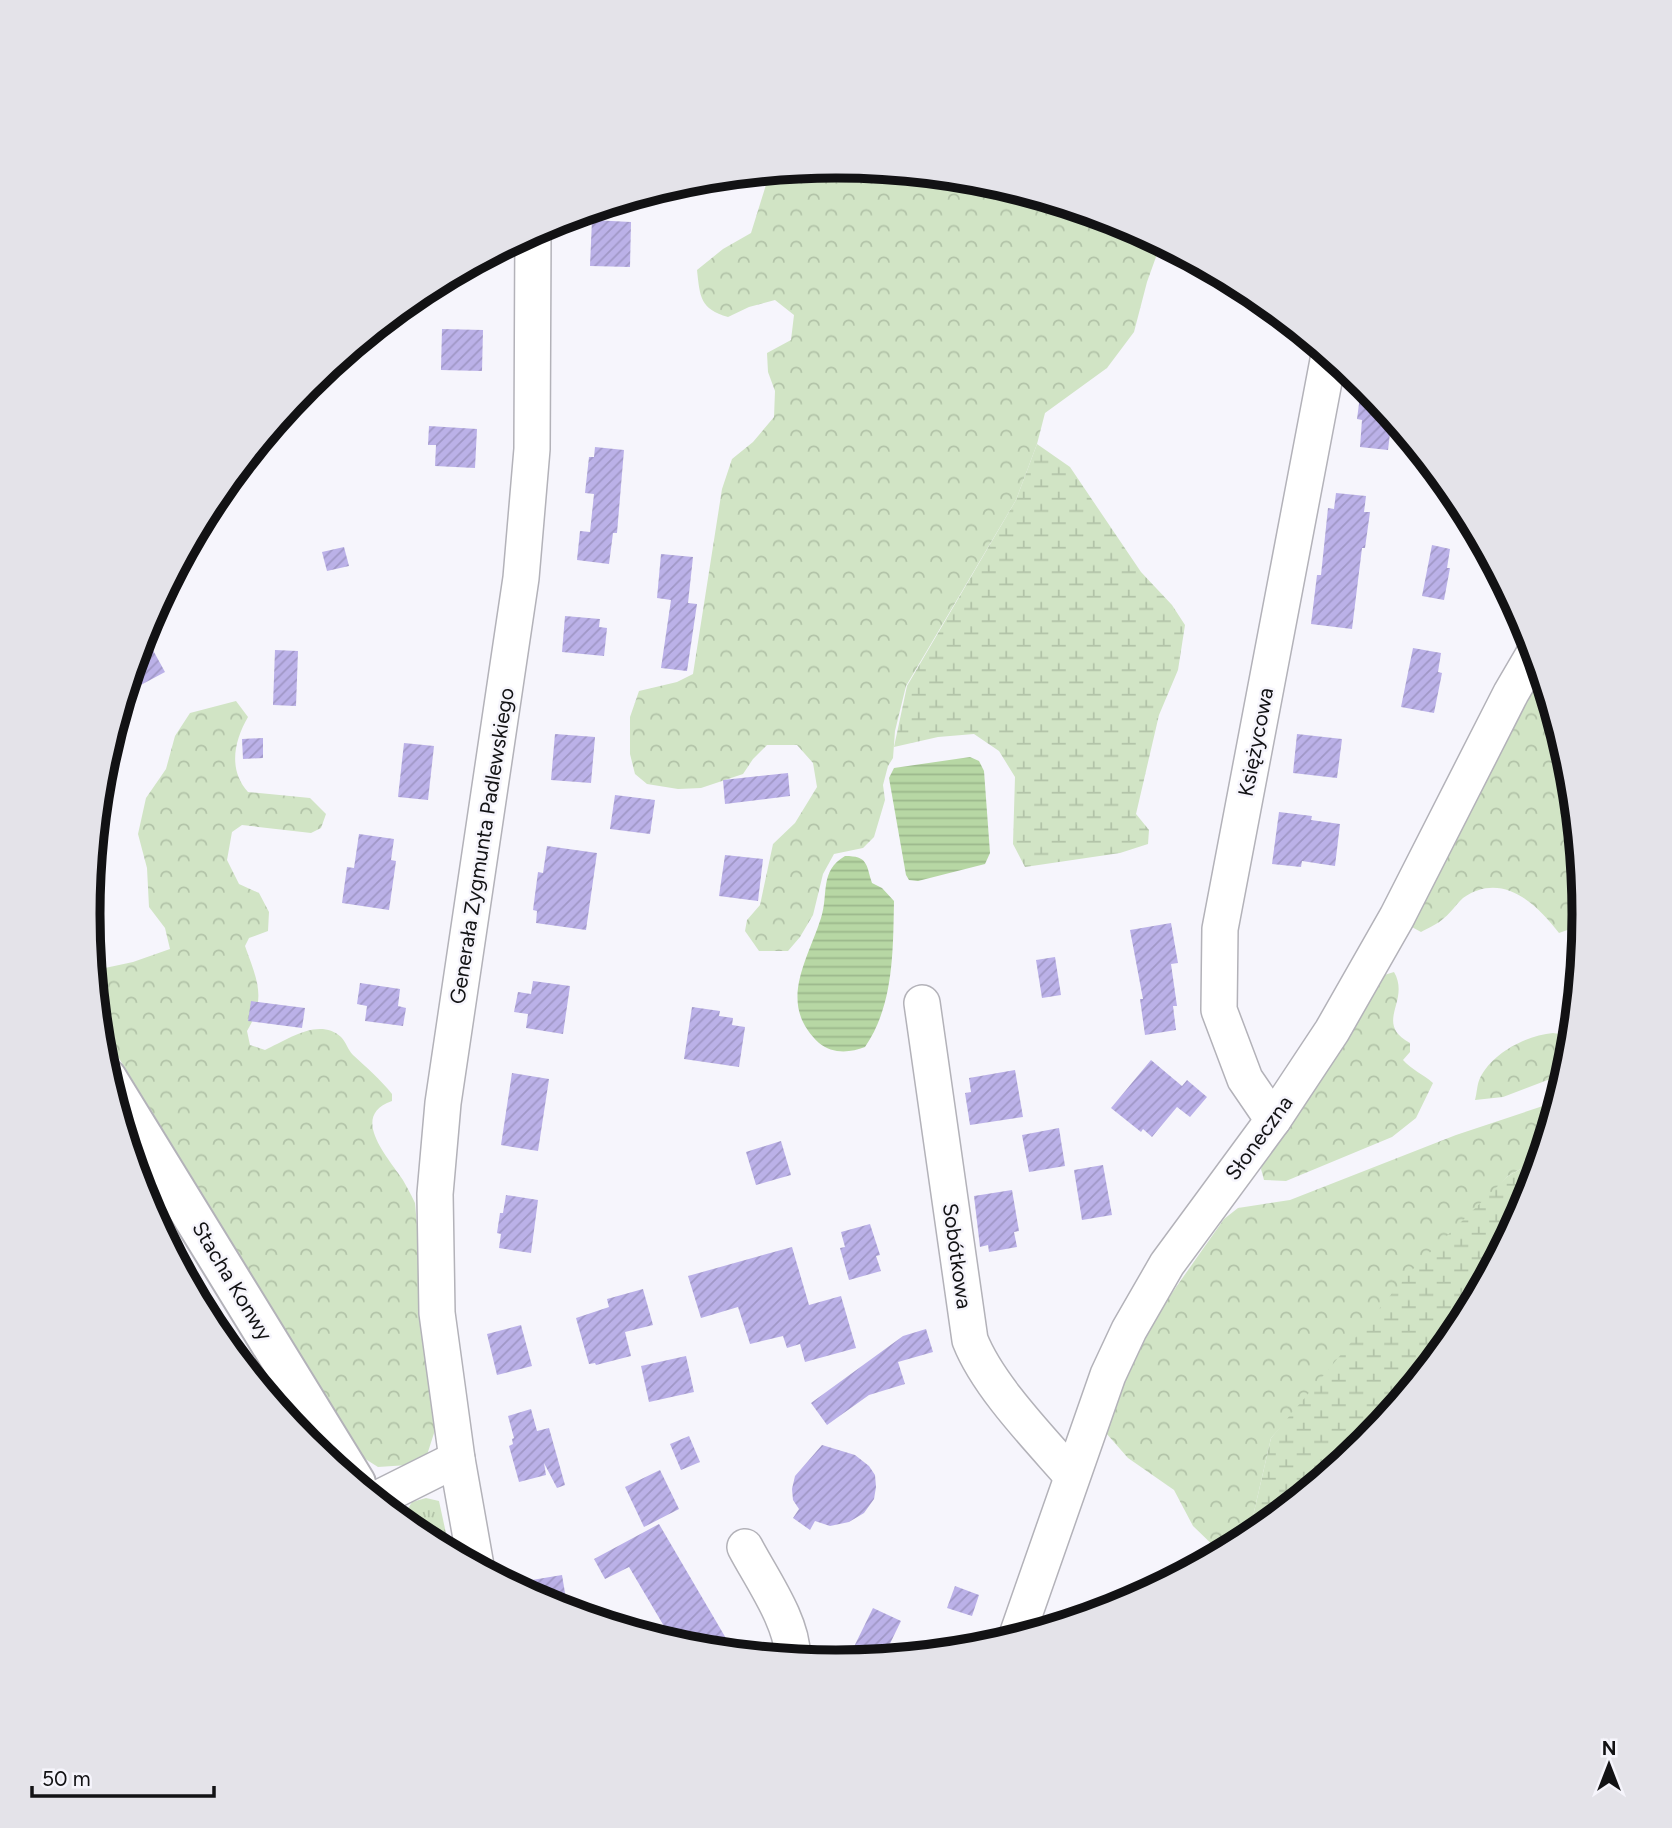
<svg xmlns="http://www.w3.org/2000/svg" width="1672" height="1828" viewBox="0 0 1672 1828" font-family="Figtree,sans-serif">
  <defs>
    <pattern id="grass-tufts" width="24" height="20" patternUnits="userSpaceOnUse" patternTransform="scale(1.75)"><rect width="24" height="20" fill="#d1e4c5"/><path d="M3 7l-1-3M5 7V3M7 7l1-3M15 17l-1-3M17 17v-4M19 17l1-3" fill="none" stroke="#b2c3a8"/></pattern>
    <pattern id="forest-crowns" width="20" height="18" patternUnits="userSpaceOnUse" patternTransform="scale(1.75)"><rect width="20" height="18" fill="#d1e4c5"/><path d="M2 6a3 3 0 1 1 6 0M12 15a3 3 0 1 1 6 0" fill="none" stroke="#b2c3a8"/></pattern>
    <pattern id="wetland-marsh" width="20" height="14" patternUnits="userSpaceOnUse" patternTransform="scale(1.75)"><rect width="20" height="14" fill="#d1e4c5"/><path d="M1 5h8M5 5V1M11 12h8M15 12V8" fill="none" stroke="#b2c3a8"/></pattern>
    <pattern id="water-rules" width="6" height="5" patternUnits="userSpaceOnUse" patternTransform="scale(1.75)"><rect width="6" height="5" fill="#b7d7a4"/><path d="M0 2.5h6" fill="none" stroke="#9cb88c"/></pattern>
    <pattern id="building-hatch" width="6" height="6" patternUnits="userSpaceOnUse" patternTransform="scale(1.75)"><rect width="6" height="6" fill="#bbb1e8"/><path d="M-1 1l2-2M0 6l6-6M5 7l2-2" fill="none" stroke="#a097c6"/></pattern>
  </defs>
  <rect width="100%" height="100%" fill="#f6f5fc"/>
  <polygon fill="url(#grass-tufts)" points="426,1498 439,1501 450,1552 420,1536 403,1523 404,1515 412,1502"/>
  <g fill="url(#forest-crowns)">
    <path d="M 836,166 L 982,180 L 1123,223 L 1161,243 L 1147,282 L 1134,332 L 1107,368 L 1045,413 L 1037,444 L 1016,500 L 906,686 L 895,731 L 893,758 L 888,766 L 883,785 L 885,800 L 874,837 L 863,848 L 834,854 L 823,874 L 813,915 L 800,937 L 788,951 L 759,951 L 745,931 L 747,920 L 760,905 L 773,844 L 795,823 L 817,787 L 813,763 L 797,745 L 767,745 L 753,759 L 743,774 L 701,788 L 678,789 L 647,784 L 635,774 L 630,754 L 630,717 L 639,691 L 677,682 L 693,674 L 722,489 L 732,459 L 753,442 L 774,417 L 775,391 L 768,372 L 767,353 L 791,340 L 794,315 L 775,300 L 749,307 L 728,317 C 700,309 700,297 697,270 L 723,249 L 751,233 L 770,172 Z"/>
    <path d="M 1542,675 L 1570,768 L 1584,914 L 1584,924 L 1559,933 C 1536,903 1502,871 1463,898 C 1456,904 1451,913 1444,918 C 1438,924 1428,928 1421,932 L 1410,926 L 1493,759 Z"/>
    <path d="M 236,701 L 248,717 C 234,741 228,770 248,792 L 310,798 L 326,814 L 321,828 L 311,833 L 242,825 L 232,832 L 227,860 L 239,884 L 259,893 L 269,912 L 268,931 L 249,938 L 245,946 C 257,980 267,998 247,1031 L 250,1045 L 265,1050 C 287,1040 319,1017 341,1037 C 346,1042 348,1050 353,1055 C 367,1068 380,1079 392,1094 L 392,1101 C 352,1115 383,1151 398,1173 C 405,1182 410,1193 415,1203 L 435,1430 L 427,1455 L 408,1465 L 378,1467 L 359,1455 L 315,1388 L 255,1280 L 98,1024 L 94,977 L 105,968 L 133,962 L 170,949 L 165,928 L 149,907 L 147,868 L 138,834 L 146,798 L 166,769 L 175,736 L 190,713 Z"/>
    <path d="M 1394,972 C 1411,1001 1373,1023 1410,1043 L 1410,1052 L 1403,1060 C 1412,1070 1423,1074 1433,1083 L 1416,1118 L 1392,1137 L 1286,1181 L 1264,1180 L 1261,1169 L 1268,1150 L 1381,976 Z"/>
    <path d="M 1553,1033 L 1572,1036 L 1566,1073 L 1503,1097 L 1475,1100 C 1477,1093 1477,1084 1480,1078 C 1492,1053 1527,1035 1553,1033 Z"/>
    <polygon points="1558,1101 1540,1158 1508,1176 1271,1438 1248,1538 1221,1553 1193,1526 1174,1490 1128,1458 1106,1433 1111,1404 1140,1343 1167,1300 1224,1219 1238,1208 1290,1200 1456,1135"/>
  </g>
  <g fill="url(#wetland-marsh)">
    <polygon points="1037,444 1070,467 1141,572 1172,605 1185,625 1178,670 1159,715 1136,814 1149,830 1148,844 1120,853 1025,867 1013,844 1015,777 999,751 974,734 938,737 894,747 907,686 1016,500"/>
    <polygon points="1540,1158 1527,1201 1458,1330 1365,1444 1248,1538 1271,1438 1410,1272 1508,1176"/>
  </g>
  <g fill="url(#water-rules)">
    <polygon points="970,757 979,761 984,771 990,853 985,864 918,881 909,880 906,875 889,778 894,768"/>
    <path d="M 845,856 C 868,856 866,864 872,883 L 882,888 L 894,901 C 893,950 894,1005 865,1047 C 850,1053 832,1054 819,1043 C 777,1004 807,962 821,918 C 829,894 819,871 845,856 Z"/>
  </g>
  <g fill="url(#building-hatch)">
    <polygon points="592,220 631,222 630,267 590,266"/>
    <polygon points="442,329 483,330 482,371 441,370"/>
    <polygon points="1360,396 1376,398 1392,417 1388,450 1360,447 1362,420 1357,419"/>
    <polygon points="429,426 477,429 475,468 435,466 436,445 428,445"/>
    <polygon points="595,447 624,450 617,533 613,533 609,564 577,560 580,531 590,532 594,494 585,493 589,457 594,457"/>
    <polygon points="1336,493 1366,496 1364,512 1370,512 1365,548 1362,548 1352,629 1311,624 1317,575 1321,575 1328,508 1334,509"/>
    <polygon points="1432,545 1450,549 1447,568 1450,568 1444,600 1422,596"/>
    <polygon points="344,547 349,566 327,571 322,552"/>
    <polygon points="661,554 693,557 688,603 697,604 687,671 661,668 671,600 657,598"/>
    <polygon points="565,616 600,619 599,627 607,628 604,656 562,652"/>
    <polygon points="143,632 165,672 124,694 134,662"/>
    <polygon points="1413,648 1441,653 1438,672 1442,673 1434,713 1401,707"/>
    <polygon points="275,650 298,651 296,706 273,705"/>
    <polygon points="555,734 595,737 591,783 551,780"/>
    <polygon points="1297,734 1342,739 1337,778 1293,773"/>
    <polygon points="263,738 263,758 243,759 242,739"/>
    <polygon points="404,743 434,746 428,800 398,797"/>
    <polygon points="788,773 790,796 725,804 723,780"/>
    <polygon points="615,795 655,800 650,834 610,829"/>
    <polygon points="1279,812 1312,816 1311,820 1340,824 1335,866 1302,861 1301,867 1272,864"/>
    <polygon points="359,834 394,839 391,860 396,861 389,910 342,903 347,867 354,868"/>
    <polygon points="547,846 597,853 586,930 536,923 537,911 533,910 538,872 543,873"/>
    <polygon points="725,855 763,859 758,901 719,896"/>
    <polygon points="1171,923 1178,963 1171,964 1177,1006 1173,1006 1176,1030 1145,1035 1140,999 1143,999 1130,930"/>
    <polygon points="1055,957 1061,995 1042,998 1036,960"/>
    <polygon points="533,981 570,986 563,1034 526,1028 528,1014 514,1012 518,992 531,994"/>
    <polygon points="360,983 400,989 398,1006 406,1008 403,1026 365,1021 367,1006 357,1004"/>
    <polygon points="251,1001 305,1008 302,1028 248,1021"/>
    <polygon points="692,1007 720,1011 719,1016 733,1018 732,1025 745,1027 739,1067 684,1059"/>
    <polygon points="1151,1060 1182,1086 1187,1080 1207,1097 1190,1117 1177,1107 1152,1137 1143,1129 1141,1132 1111,1108"/>
    <polygon points="1015,1070 1023,1117 970,1125 965,1093 971,1092 969,1078"/>
    <polygon points="512,1073 549,1079 538,1151 501,1145"/>
    <polygon points="1059,1128 1065,1166 1029,1172 1022,1135"/>
    <polygon points="781,1141 791,1175 756,1185 746,1152"/>
    <polygon points="1103,1165 1112,1215 1082,1220 1074,1170"/>
    <polygon points="1012,1190 1019,1231 1014,1232 1017,1247 989,1252 988,1245 980,1247 974,1196"/>
    <polygon points="506,1195 538,1200 531,1253 499,1248 501,1234 497,1233 500,1213 503,1213"/>
    <polygon points="870,1224 880,1255 876,1256 881,1271 849,1280 840,1248 845,1247 841,1232"/>
    <polygon points="792,1247 809,1305 841,1296 856,1348 805,1362 800,1344 787,1348 783,1336 750,1344 738,1307 701,1318 688,1276"/>
    <polygon points="643,1289 653,1325 625,1332 631,1356 596,1365 595,1363 589,1364 576,1318 609,1307 607,1299"/>
    <polygon points="521,1325 532,1366 497,1375 487,1334"/>
    <polygon points="926,1329 933,1352 898,1362 905,1384 869,1395 827,1425 811,1403 903,1336"/>
    <polygon points="686,1356 694,1392 649,1402 641,1366"/>
    <polygon points="531,1409 537,1431 549,1428 565,1485 557,1488 544,1463 546,1475 519,1482 509,1446 513,1444 512,1439 514,1438 508,1416"/>
    <polygon points="689,1436 700,1462 681,1470 670,1444"/>
    <polygon points="822,1445 855,1455 869,1466 875,1475 876,1487 874,1499 864,1513 849,1522 830,1526 815,1521 810,1530 793,1518 799,1509 793,1500 792,1489 795,1476"/>
    <polygon points="660,1470 679,1509 644,1527 625,1487"/>
    <polygon points="659,1524 734,1652 690,1648 674,1643 629,1567 605,1579 594,1559"/>
    <polygon points="562,1575 568,1611 549,1605 508,1584"/>
    <polygon points="955,1586 979,1595 972,1616 947,1608"/>
    <polygon points="873,1608 901,1621 883,1658 847,1661"/>
  </g>
  <g fill="none" stroke-linecap="round" stroke-linejoin="round">
    <defs>
      <g id="minor">
        <path d="M 922,1003 L 970,1340 C 988,1386 1039,1438 1072,1476"/>
        <polyline points="1273,1120 1245,1079 1219,1010 1220,929 1329,355"/>
        <polyline points="375,1500 457,1459"/>
        <path d="M 745,1547 C 760,1576 795,1625 792,1658"/>
        <polyline points="476,1566 457,1459 437,1313 435,1194 443,1103 521,578 532,449 533,231"/>
        <polyline points="1016,1638 1108,1375 1129,1330 1167,1264 1273,1120 1332,1031 1397,917 1511,693 1535,652"/>
      </g>
      <polyline id="major" points="107,1078 356,1483"/>
    </defs>
    <use href="#minor" stroke="#b3b2b9" stroke-width="38"/>
    <use href="#major" stroke="#b3b2b9" stroke-width="42"/>
    <use href="#minor" stroke="#fff" stroke-width="35"/>
    <use href="#major" stroke="#fff" stroke-width="38"/>
  </g>
  <g text-anchor="middle" stroke-width="5" stroke-linejoin="round" paint-order="stroke">
    <g font-size="21" fill="#121214" stroke="#f6f5fc">
      <text transform="translate(1256 742) rotate(-79)" y="7">Księżycowa</text>
      <text transform="translate(482 846) rotate(-81)" y="7">Generała Zygmunta Padlewskiego</text>
      <text transform="translate(1259 1138) rotate(-54)" y="7">Słoneczna</text>
      <text transform="translate(957 1256) rotate(82)" y="7">Sobótkowa</text>
      <text transform="translate(232 1281) rotate(59)" y="7">Stacha Konwy</text>
    </g>
  </g>
  <path d="M0 0H1672V1828H0ZM100 914a736 736 0 1 1 1472 0a736 736 0 1 1-1472 0Z" fill="#e4e3e9" fill-rule="evenodd"/>
  <path fill="none" stroke="#121214" stroke-width="9" d="M100 914a736 736 0 1 1 1472 0a736 736 0 1 1-1472 0Z"/>
  <g transform="translate(1609 1765)" stroke="#f6f5fc" stroke-width="5" paint-order="stroke">
  <path d="M0-5L12 26L0 18L-12 26Z" fill="#121214"/>
  <text y="-10" font-size="19" font-weight="bold" text-anchor="middle" fill="#121214">N</text>
  </g>
  <path d="M32 1786v10h182v-10" fill="none" stroke="#121214" stroke-width="3.5"/>
  <text x="42" y="1786" font-size="21" fill="#121214" stroke="#f6f5fc" stroke-width="5" paint-order="stroke">50 m</text>
</svg>
